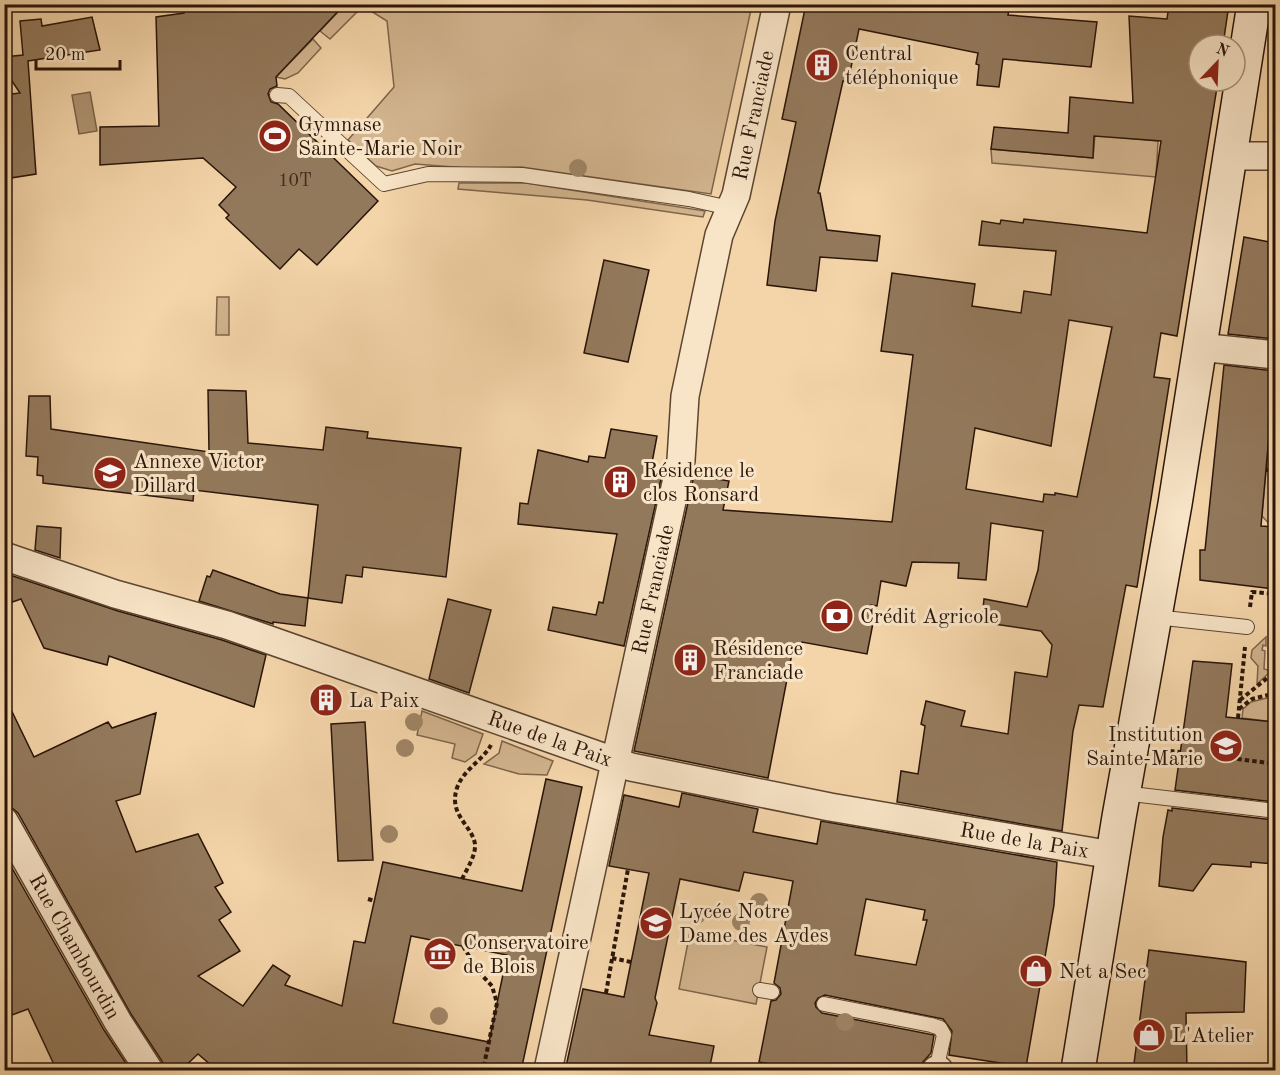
<svg xmlns="http://www.w3.org/2000/svg" width="1280" height="1075" viewBox="0 0 1280 1075" font-family="'Old Standard TT',serif">
  <rect width="100%" height="100%" fill="#f4d5a9"/>
  <filter id="stains"><feTurbulence type="fractalNoise" baseFrequency=".00333" numOctaves="4"/><feColorMatrix values="0 0 0 0 .2 0 0 0 0 .09 0 0 0 0 .02 0 0 0 .5 -.17"/></filter>
  <radialGradient id="worn" r=".72"><stop offset=".6" stop-color="#630" stop-opacity="0"/><stop offset="1" stop-color="#630" stop-opacity=".3"/></radialGradient>
  <g fill="#d2b48e" stroke="#7e644b" stroke-width="1.5">
    <polygon points="331,5 752,5 711,194 521,167 467,168 415,164 392,171 376,166 348,140 394,87 387,21 363,6 330,39 320,31 338,12"/>
    <polygon points="313,39 321,48 298,73 285,79 276,77"/>
    <polygon points="1095,135 1158,141 1156,177 992,163 991,149 1093,158"/>
    <polygon points="459,183 526,183 705,211 703,217 587,200 458,189"/>
    <polygon points="217,297 229,297 229,335 216,335"/>
    <polygon points="1275,420 1275,527 1272,527 1262,516 1270,424"/>
    <polygon points="1266,637 1266,646 1263,645 1262,650 1265,651 1264,669 1271,671 1257,684 1258,666 1251,658 1252,650"/>
    <polygon points="1275,696 1275,722 1242,718 1243,709 1251,702"/>
    <polygon points="422,711 483,734 476,754 465,762 452,758 455,744 417,735"/>
    <polygon points="502,741 553,761 547,775 519,774 484,764 499,753"/>
    <polygon points="690,932 767,947 756,1004 679,989"/>
  </g>
  <polygon fill="#af9472" stroke="#7a6148" stroke-width="1.5" points="90,92 97,131 79,134 72,95"/>
  <g fill="#93795c" stroke="#2a1508" stroke-width="1.5" fill-rule="evenodd">
    <polygon points="184,4 345,4 276,77 277,86 270,89 268,94 271,102 278,104 378,201 317,265 299,249 280,269 226,218 229,215 219,205 236,187 203,158 100,165 100,127 159,126 156,17 184,13"/>
    <polygon points="806,4 1010,4 1008,15 1097,22 1091,67 1003,59 999,87 977,85 979,65 976,64 978,53 859,29 848,82 843,81 818,193 820,193 827,230 880,236 877,261 820,257 816,291 767,285 775,221 796,122 782,119"/>
    <path d="M 1169,4 L 1229,4 L 1223,45 L 1199,45 L 1199,81 L 1218,81 L 1177,336 L 1161,333 L 1154,377 L 1170,379 L 1137,587 L 1126,585 L 1103,707 L 1079,705 L 1073,731 L 1062,831 L 897,802 L 901,771 L 918,774 L 925,726 L 921,724 L 926,701 L 965,711 L 961,726 L 1008,734 L 1015,672 L 1047,677 L 1052,645 L 1041,631 L 994,624 L 982,618 L 984,599 L 1027,607 L 1038,570 L 1043,531 L 991,523 L 986,580 L 958,578 L 959,563 L 912,562 L 906,586 L 881,581 L 877,606 L 871,605 L 869,610 L 875,613 L 867,654 L 802,642 L 800,650 L 793,648 L 768,778 L 634,751 L 694,475 L 729,481 L 723,510 L 892,522 L 913,355 L 881,351 L 892,273 L 975,284 L 972,306 L 1021,313 L 1024,291 L 1051,295 L 1056,251 L 979,245 L 982,221 L 1000,224 L 1001,220 L 1023,223 L 1024,219 L 1147,233 L 1161,141 L 1094,136 L 1093,158 L 991,149 L 994,127 L 1068,133 L 1070,97 L 1133,103 L 1129,16 L 1167,19 ZM 1069,320 L 1112,327 L 1077,497 L 1055,493 L 1055,495 L 1044,494 L 1043,502 L 966,489 L 975,428 L 1051,446 Z"/>
    <polygon points="92,17 100,50 28,61 36,174 4,179 4,140 8,140 4,95 20,93 4,69 4,57 23,55 20,21 41,19 42,26"/>
    <polygon points="1244,237 1275,243 1275,339 1228,334"/>
    <polygon points="604,260 649,270 628,362 584,353"/>
    <polygon points="1224,365 1275,371 1275,420 1270,424 1261,526 1275,527 1275,589 1200,580 1200,550 1205,550"/>
    <polygon points="208,390 246,391 248,443 323,450 326,427 368,432 367,438 461,448 446,577 363,567 362,577 346,575 342,603 308,598 318,505 194,490 193,501 43,483 43,476 37,475 38,457 26,456 29,396 50,396 51,429 209,452"/>
    <polygon points="611,429 657,436 651,468 663,470 624,646 548,630 553,607 596,615 599,602 603,603 617,534 518,524 520,503 528,504 538,450 588,462 589,456 605,458"/>
    <polygon points="37,526 61,528 60,558 35,550"/>
    <polygon points="213,570 280,594 308,598 305,626 273,622 273,624 199,601 207,576 210,577"/>
    <polygon points="4,573 118,611 222,640 266,655 254,707 109,656 107,665 44,648 21,599 4,605"/>
    <polygon points="448,599 491,610 469,693 429,679"/>
    <polygon points="1193,661 1232,664 1226,717 1275,722 1275,802 1175,790"/>
    <path d="M 4,695 L 34,757 L 108,722 L 112,728 L 156,713 L 140,794 L 116,801 L 136,852 L 198,834 L 223,883 L 215,887 L 231,912 L 219,920 L 240,951 L 198,976 L 243,1006 L 273,965 L 290,976 L 285,985 L 342,1006 L 354,941 L 365,943 L 383,862 L 522,891 L 546,779 L 582,787 L 521,1071 L 218,1071 L 198,1054 L 180,1071 L 165,1071 L 162,1061 L 131,1014 L 18,813 L 12,808 L 4,805 ZM 411,936 L 507,955 L 489,1042 L 393,1023 Z"/>
    <polygon points="365,722 373,860 338,861 331,724"/>
    <path d="M 682,793 L 758,809 L 753,832 L 817,844 L 821,821 L 1057,862 L 1054,905 L 1026,1067 L 949,1055 L 952,1031 L 943,1019 L 825,995 L 818,998 L 815,1003 L 816,1007 L 822,1013 L 934,1035 L 931,1053 L 923,1062 L 920,1071 L 806,1071 L 759,1062 L 771,1001 L 776,1000 L 781,994 L 780,988 L 774,983 L 793,881 L 744,872 L 739,891 L 680,879 L 655,998 L 657,1003 L 649,1035 L 714,1046 L 709,1071 L 565,1071 L 583,989 L 624,997 L 649,873 L 609,866 L 624,795 L 679,807 ZM 866,899 L 925,910 L 923,920 L 927,920 L 916,965 L 855,955 Z"/>
    <polygon points="1172,808 1275,820 1275,864 1251,862 1251,867 1212,864 1193,891 1159,886 1163,837 1168,810 1172,811"/>
    <polygon points="4,854 104,1030 131,1071 57,1071 28,1009 4,1018"/>
    <polygon points="1149,950 1246,962 1244,1012 1186,1013 1187,1071 1133,1071"/>
  </g>
  <g fill="none" stroke-linecap="round" stroke-linejoin="round">
    <defs>
      <g id="lane">
        <polyline points="277,95 289,96 384,184 428,174 522,175 689,199 730,208"/>
        <polyline points="1155,617 1247,627"/>
        <polyline points="1123,793 1276,811"/>
        <polyline points="760,990 772,992"/>
        <polyline points="824,1004 931,1025 940,1028 944,1035 936,1070"/>
      </g>
      <g id="street">
        <polyline points="1229,156 1276,156"/>
        <polyline points="1199,347 1276,355"/>
        <path id="s1" d="M 4,556 L 115,594 L 227,625 L 631,767 L 830,807 L 1112,855"/>
        <path id="s2" d="M 4,821 L 118,1022 L 149,1070"/>
        <path id="s3" d="M 548,1070 L 681,460 L 685,396 L 719,235 L 736,195 L 777,4"/>
        <polyline points="936,1070 939,1070"/>
      </g>
      <polyline id="secondary" points="1078,1070 1119,817 1175,504 1254,4"/>
    </defs>
    <use href="#lane" stroke="#5c4530" stroke-width="16"/>
    <use href="#street" stroke="#5c4530" stroke-width="30"/>
    <use href="#secondary" stroke="#2a1508" stroke-width="36"/>
    <g stroke="#2a1508" stroke-width="4" stroke-dasharray="4.5 3" stroke-linecap="butt">
      <polyline points="1266,470 1276,470"/>
      <polyline points="1250,607 1252,592 1276,594"/>
      <polyline points="1240,700 1276,671"/>
      <polyline points="1239,709 1252,699 1276,693"/>
      <polyline points="1238,718 1245,647"/>
      <polyline points="1170,751 1180,752"/>
      <polyline points="1215,756 1276,764"/>
      <path d="M 462,879 C 467,869 476,855 475,844 C 472,825 448,815 457,788 C 463,770 482,761 491,745"/>
      <polyline points="368,899 375,901"/>
      <polyline points="463,946 478,971 492,986 497,1003 483,1070"/>
      <polyline points="612,958 631,962"/>
      <polyline points="606,993 628,869"/>
    </g>
    <use href="#lane" stroke="#f8e4c7" stroke-width="14"/>
    <use href="#street" stroke="#f8e4c7" stroke-width="27"/>
    <use href="#secondary" stroke="#f8e4c7" stroke-width="33"/>
  </g>
  <g fill="#a08666">
    <circle cx="578" cy="168" r="9"/>
    <circle cx="414" cy="722" r="9"/>
    <circle cx="405" cy="748" r="9"/>
    <circle cx="389" cy="834" r="9"/>
    <circle cx="759" cy="902" r="9"/>
    <circle cx="697" cy="915" r="9"/>
    <circle cx="741" cy="922" r="9"/>
    <circle cx="439" cy="1016" r="9"/>
    <circle cx="845" cy="1022" r="9"/>
  </g>
  <defs>
    <symbol id="building-disc" viewBox="-11 -11 22 22"><circle r="9.5" fill="#8f2418" stroke="#f8e4c7"/><path d="M-4-6H4V6H1V3H-1V6H-4ZM-2.5-4.3h1.7v1.8h-1.7ZM.8-4.3h1.7v1.8H.8ZM-2.5-1h1.7V.8h-1.7ZM.8-1h1.7V.8H.8Z" fill="#fff"/></symbol>
    <symbol id="stadium-disc" viewBox="-11 -11 22 22"><circle r="9.5" fill="#8f2418" stroke="#f8e4c7"/><path d="M0-5a6.5 5 0 1 0 0 10a6.5 5 0 1 0 0-10ZM-3.5-1.8h7v3.6h-7Z" fill="#fff"/></symbol>
    <symbol id="school-disc" viewBox="-11 -11 22 22"><circle r="9.5" fill="#8f2418" stroke="#f8e4c7"/><path d="M0-5L7-2L0 1L-7-2ZM-4 1L0 2.5L4 1V4Q0 6-4 4Z" fill="#fff"/></symbol>
    <symbol id="bank-disc" viewBox="-11 -11 22 22"><circle r="9.5" fill="#8f2418" stroke="#f8e4c7"/><path d="M-6-4H6V4H-6ZM0-2.3a2.3 2.3 0 1 0 0 4.6a2.3 2.3 0 1 0 0-4.6Z" fill="#fff"/></symbol>
    <symbol id="museum-disc" viewBox="-11 -11 22 22"><circle r="9.5" fill="#8f2418" stroke="#f8e4c7"/><path d="M0-6L6-3V-2H-6V-3ZM-5-1h2V3h-2ZM-1-1h2V3h-2ZM3-1h2V3H3ZM-6 4H6V6H-6Z" fill="#fff"/></symbol>
    <symbol id="shop-disc" viewBox="-11 -11 22 22"><circle r="9.5" fill="#8f2418" stroke="#f8e4c7"/><path d="M-5-2.5h2.3a2.7 3.5 0 0 1 5.4 0H5L5.5 6h-11ZM-1.5-2.5h3a1.5 2.3 0 0 0-3 0Z" fill="#fff"/></symbol>
  </defs>
  <g fill-rule="evenodd">
    <use href="#building-disc" x="803" y="46" width="38" height="38"/>
    <use href="#stadium-disc" x="256" y="117" width="38" height="38"/>
    <use href="#school-disc" x="91" y="454" width="38" height="38"/>
    <use href="#building-disc" x="601" y="463" width="38" height="38"/>
    <use href="#bank-disc" x="818" y="597" width="38" height="38"/>
    <use href="#building-disc" x="671" y="641" width="38" height="38"/>
    <use href="#building-disc" x="307" y="681" width="38" height="38"/>
    <use href="#school-disc" x="1207" y="727" width="38" height="38"/>
    <use href="#school-disc" x="637" y="904" width="38" height="38"/>
    <use href="#museum-disc" x="421" y="935" width="38" height="38"/>
    <use href="#shop-disc" x="1017" y="952" width="38" height="38"/>
    <use href="#shop-disc" x="1130" y="1016" width="38" height="38"/>
  </g>
  <g text-anchor="middle" stroke-width="6" stroke-linejoin="round" paint-order="stroke">
    <g font-size="18" fill="#442e1d">
      <text x="295" y="186">10T</text>
    </g>
    <g font-size="21" fill="#2a1508" stroke="#f8e4c7" text-anchor="start">
      <text x="845" y="60">Central<tspan x="845" dy="24">téléphonique</tspan></text>
      <text x="298" y="131">Gymnase<tspan x="298" dy="24">Sainte-Marie Noir</tspan></text>
      <text x="133" y="468">Annexe Victor<tspan x="133" dy="24">Dillard</tspan></text>
      <text x="643" y="477">Résidence le<tspan x="643" dy="24">clos Ronsard</tspan></text>
      <text x="860" y="623">Crédit Agricole</text>
      <text x="713" y="655">Résidence<tspan x="713" dy="24">Franciade</tspan></text>
      <text x="349" y="707">La Paix</text>
      <text x="1203" y="741" text-anchor="end">Institution<tspan x="1203" dy="24">Sainte-Marie</tspan></text>
      <text x="679" y="918">Lycée Notre<tspan x="679" dy="24">Dame des Aydes</tspan></text>
      <text x="463" y="949">Conservatoire<tspan x="463" dy="24">de Blois</tspan></text>
      <text x="1059" y="978">Net a Sec</text>
      <text x="1172" y="1042">L'Atelier</text>
    </g>
    <g font-size="21" fill="#2a1508" stroke="#f8e4c7">
      <text dy="7" stroke="none"><textPath href="#s3" startOffset="978">Rue Franciade</textPath></text>
      <text dy="7" stroke="none"><textPath href="#s3" startOffset="492">Rue Franciade</textPath></text>
      <text dy="7" stroke="none"><textPath href="#s1" startOffset="576">Rue de la Paix</textPath></text>
      <text dy="7" stroke="none"><textPath href="#s1" startOffset="1062">Rue de la Paix</textPath></text>
      <text dy="7" stroke="none"><textPath href="#s2" startOffset="144">Rue Chambourdin</textPath></text>
    </g>
  </g>
  <rect width="1280" height="1075" fill="none" stroke="#f4d5a9" stroke-width="24"/>
  <rect x="6" y="6" width="1268" height="1063" fill="none" stroke="#2a1508" stroke-width="3"/>
  <rect x="12" y="12" width="1256" height="1051" fill="none" stroke="#2a1508" stroke-width="1.5"/>
  <g transform="translate(1217 63) rotate(23)"><circle r="28" fill="#f8e4c7" stroke="#a6917b" stroke-width="1.5"/>
  <path d="M0-4.5L10 22L0 15L-10 22Z" fill="#8f2418"/>
  <text y="-9" font-size="16" font-weight="bold" text-anchor="middle" fill="#2a1508">N</text>
  </g>
  <path d="M36 60v9h84v-9" fill="none" stroke="#2a1508" stroke-width="3"/>
  <text x="45" y="60" font-size="18" fill="#2a1508" stroke="#f8e4c7" stroke-width="4.5" paint-order="stroke">20 m</text>
  <rect width="100%" height="100%" filter="url(#stains)"/>
  <rect width="100%" height="100%" fill="url(#worn)"/>
</svg>
